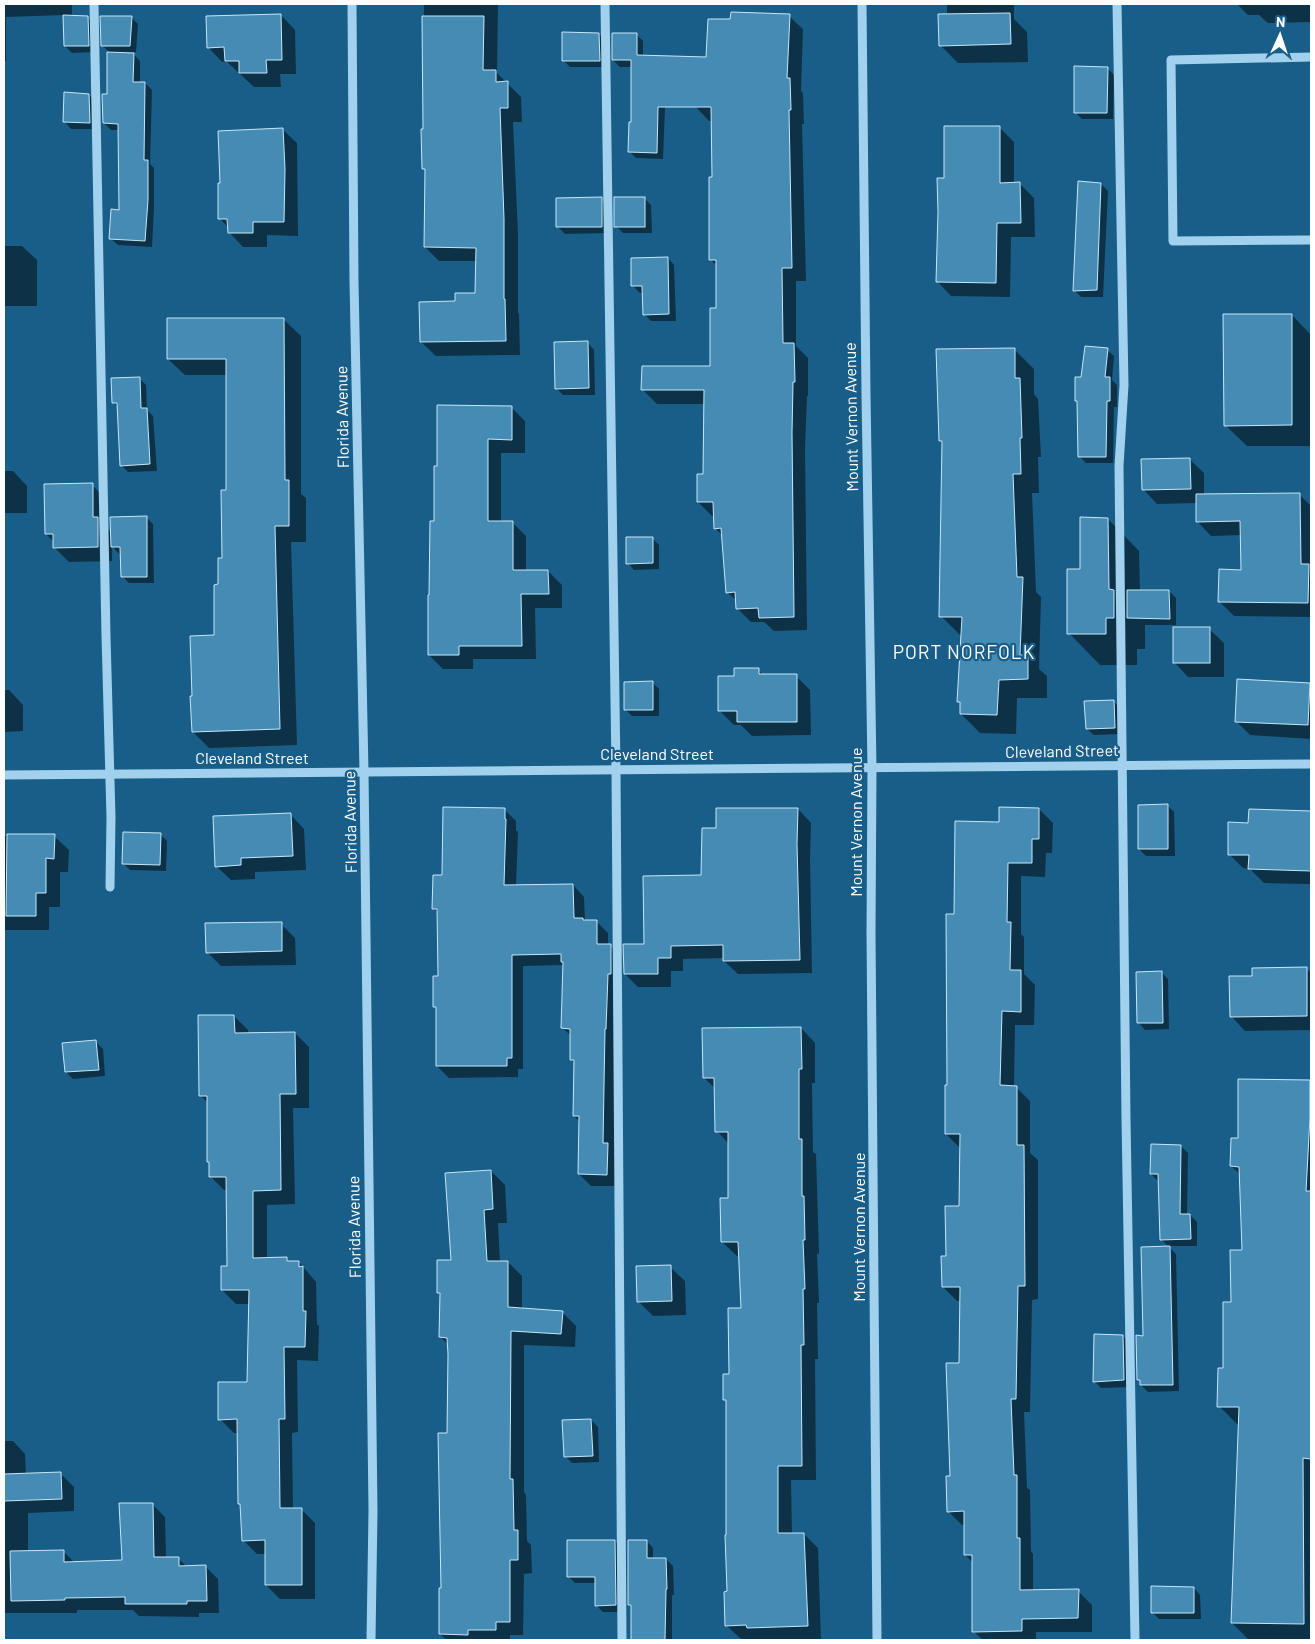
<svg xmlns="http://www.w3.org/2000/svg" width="1315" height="1644" viewBox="0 0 1315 1644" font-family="Barlow,sans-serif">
  <rect width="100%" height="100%" fill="#195e88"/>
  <g fill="#0007">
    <polygon points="4,4 72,4 72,17 87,17 94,24 95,52 72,53 65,46 64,15 6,17 6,61 4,61"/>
    <polygon points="424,4 498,4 497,73 521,97 522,122 513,122 518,234 518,313 519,314 520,355 436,356 421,342 456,302 476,294 477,261 439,261 425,247 426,171 423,168"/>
    <polygon points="947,4 1014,4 1014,19 1027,32 1028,62 958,63 940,45 947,15"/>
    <polygon points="1237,4 1311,4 1311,22 1268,23 1259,15 1248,15"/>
    <polygon points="281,15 295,30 296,74 280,74 281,87 254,87 226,61 222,62 208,47"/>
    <polygon points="789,16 803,29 801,91 803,93 804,124 802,124 806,281 796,281 796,346 808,358 808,396 807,396 805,448 807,630 774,631 764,622 751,622 737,608 737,601 727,592 723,536 715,528 715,516 712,516 698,502 705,475 706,404 657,404 643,390 711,367 717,309 717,266 711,260 714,179 713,121 709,121 696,107 708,58 732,21"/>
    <polygon points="131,17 138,24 136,52 132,52 140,61 140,83 145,83 152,90 150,164 154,168 154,208 152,247 118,245 111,239 120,211 119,130 111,130 104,123 108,96 109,52 102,45"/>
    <polygon points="599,34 606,41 606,67 570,67 563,60"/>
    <polygon points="636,34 643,41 643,56 665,107 663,159 636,158 629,151 633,123 633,67 620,67 613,60"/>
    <polygon points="1107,68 1114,75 1113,119 1082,119 1075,112"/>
    <polygon points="89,95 96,102 96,129 71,129 65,122"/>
    <polygon points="999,127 1014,142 1014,184 1020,184 1034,198 1035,237 1011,237 1010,297 951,296 937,281 945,179"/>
    <polygon points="282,129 297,143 298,236 267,235 267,247 243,247 229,232 229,228 219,218"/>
    <polygon points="1101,184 1108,191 1103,297 1081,297 1074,290"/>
    <polygon points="644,198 651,205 652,233 623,233 616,226"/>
    <polygon points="601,199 608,206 608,233 565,234 558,227"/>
    <polygon points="4,246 22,246 37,260 37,306 4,306"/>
    <polygon points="668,258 674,265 676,321 651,321 644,314 643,293 640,293 633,286"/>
    <polygon points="1292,315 1311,335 1311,446 1247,446 1225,425"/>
    <polygon points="284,320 301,336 301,494 306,498 306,542 291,542 297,745 209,748 193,732 216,636 223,559 227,491 227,375 185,375 168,359"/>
    <polygon points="588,343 594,350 595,395 563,395 556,388"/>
    <polygon points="1014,349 1034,369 1034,394 1038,399 1041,457 1038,457 1039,493 1032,493 1036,592 1041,597 1039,669 1047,676 1047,698 1017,698 1016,734 980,733 961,714 961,704 958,701 962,636 960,635 941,616 943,444 940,441"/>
    <polygon points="1107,350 1114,356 1112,380 1117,385 1117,407 1114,407 1113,463 1086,463 1079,456 1079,403 1076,400 1083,378"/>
    <polygon points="139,378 146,385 147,410 153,416 157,471 128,472 121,465 118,407 113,402"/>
    <polygon points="511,407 525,421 525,453 501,453 501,522 512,522 526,536 526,571 548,571 562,585 562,608 535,608 536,659 473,659 473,669 443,669 429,655 431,596 439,467"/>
    <polygon points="1189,459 1204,473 1204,495 1299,494 1311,506 1311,617 1234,616 1219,601 1242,571 1242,535 1211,536 1197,521 1197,503 1157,504 1143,489"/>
    <polygon points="4,471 13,471 27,486 27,513 4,513"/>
    <polygon points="92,485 106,499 107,529 112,533 146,517 153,524 154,583 129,583 122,576 122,553 119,554 112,546 112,561 69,562 54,547 54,542 46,534"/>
    <polygon points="1108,519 1139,551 1140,591 1169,591 1176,598 1176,625 1145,625 1145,649 1137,649 1137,665 1100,665 1069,633 1081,571"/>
    <polygon points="652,538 659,545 659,569 634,570 628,563"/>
    <polygon points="1209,629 1224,643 1224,677 1188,677 1174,662"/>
    <polygon points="758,670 765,676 796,676 810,690 811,735 752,736 741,725 734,725 720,711 735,677"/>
    <polygon points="653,683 659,689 659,716 632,716 625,709"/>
    <polygon points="1309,684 1311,686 1311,739 1250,735 1236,721"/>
    <polygon points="4,690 9,690 23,705 23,731 4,732"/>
    <polygon points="1113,701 1120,708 1121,734 1094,735 1087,729"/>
    <polygon points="1167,805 1174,812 1175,856 1146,856 1139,849"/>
    <polygon points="504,809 516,821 516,830 518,832 516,886 573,885 584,897 585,922 596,921 608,933 608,946 610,946 622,957 622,986 619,986 618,1186 591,1186 579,1174 580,1122 574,1116 575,1063 571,1059 571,1036 563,1028 564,965 523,966 523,1069 518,1069 518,1077 449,1078 437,1066 437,1009 434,1006 439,977 438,913 433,908 443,877"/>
    <polygon points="798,809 811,823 810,858 812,973 738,974 724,961 724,958 683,959 683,971 671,971 671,987 638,987 625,974 646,946 703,876"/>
    <polygon points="1039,809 1053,823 1052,853 1046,853 1045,877 1021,876 1021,934 1024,937 1024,974 1035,985 1034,1025 1015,1025 1014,1087 1016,1087 1030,1101 1030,1153 1038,1160 1038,1299 1032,1300 1030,1412 1024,1412 1027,1488 1030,1490 1031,1551 1033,1554 1033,1591 1078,1591 1092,1605 1092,1632 1036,1632 1036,1640 983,1640 973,1631 973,1563 965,1555 965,1525 962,1525 948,1511 960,1364 961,1301 957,1301 943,1287 947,1257 961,1207 960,1148 946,1134 955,915 1001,824"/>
    <polygon points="1250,811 1311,812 1311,884 1264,883 1250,869 1243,868 1229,854 1250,824"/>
    <polygon points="290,814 304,829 306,870 255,872 255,879 231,880 216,866"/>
    <polygon points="160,834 167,841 166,871 130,870 123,863"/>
    <polygon points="4,836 54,836 69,850 68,872 60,872 60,907 49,907 49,930 4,930"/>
    <polygon points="281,924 295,938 296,965 221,966 207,952"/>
    <polygon points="1306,968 1311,973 1311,1030 1245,1031 1231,1016 1253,977"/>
    <polygon points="1161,972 1168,979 1169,1029 1145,1030 1139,1023"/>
    <polygon points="234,1016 248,1030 248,1034 295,1033 309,1047 309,1108 293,1108 295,1204 267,1205 267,1259 287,1259 290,1262 299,1262 316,1282 317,1324 319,1326 318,1361 297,1360 298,1432 292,1433 293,1509 301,1509 315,1523 315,1599 280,1599 266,1585 266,1554 257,1554 243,1540 242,1506 239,1503 238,1433 234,1433 220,1419 249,1383 250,1304 236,1304 222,1290 228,1267 228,1190 224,1190 210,1176 210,1164 208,1162 208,1103 200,1095"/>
    <polygon points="801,1028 815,1043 815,1083 812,1083 813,1152 816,1154 819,1254 817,1254 819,1303 817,1303 818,1359 815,1359 816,1480 791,1480 792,1534 804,1534 818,1548 821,1640 741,1639 726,1625 728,1593 728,1403 725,1400 742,1309 740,1256 737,1256 722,1242 730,1199 729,1144 717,1131 716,1089 704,1078"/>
    <polygon points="96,1042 103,1049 105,1076 73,1079 66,1072"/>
    <polygon points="1309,1081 1311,1083 1311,1640 1249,1640 1232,1623 1240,1427 1219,1406 1233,1304 1243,1251 1241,1175 1231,1166 1239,1139"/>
    <polygon points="1181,1146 1188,1153 1187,1215 1190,1215 1197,1222 1197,1246 1168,1246 1161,1239 1158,1181 1151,1174"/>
    <polygon points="491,1171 505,1185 507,1223 498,1223 500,1262 508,1262 522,1276 522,1310 562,1312 576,1326 575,1347 524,1345 524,1492 526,1495 527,1541 531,1545 532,1573 524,1574 523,1635 510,1635 510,1640 447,1640 440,1634 448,1434 449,1345 440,1337 441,1296 438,1293"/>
    <polygon points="1169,1247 1176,1254 1179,1391 1148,1392 1141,1385 1141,1382 1138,1379 1145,1337"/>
    <polygon points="670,1267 685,1281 686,1315 653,1316 639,1302"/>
    <polygon points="1123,1336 1130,1343 1131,1387 1101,1388 1094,1381"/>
    <polygon points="591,1420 598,1427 599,1462 572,1463 565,1456"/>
    <polygon points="4,1441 13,1441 25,1454 26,1475 61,1474 74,1487 74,1511 28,1513 28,1552 64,1552 75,1563 123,1562 152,1504 165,1517 166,1558 178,1558 187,1567 205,1566 218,1579 219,1613 199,1613 199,1617 139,1616 133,1610 77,1610 77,1613 4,1613"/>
    <polygon points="615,1541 621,1548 622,1612 603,1612 596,1605 596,1583 575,1583 568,1576"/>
    <polygon points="647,1541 653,1548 653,1559 666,1559 673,1566 674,1595 672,1595 672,1640 632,1640 632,1608 629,1605"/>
    <polygon points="1194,1588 1200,1595 1201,1619 1159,1619 1152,1612"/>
  </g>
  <g fill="#458bb3" stroke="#c7e7fa">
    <polygon points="731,12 790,14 787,78 790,78 791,110 789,110 792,268 782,268 783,343 794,343 795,382 793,382 792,433 794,617 759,618 758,608 736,609 735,592 726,593 721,528 714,529 713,502 697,502 697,474 703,474 704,390 641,390 642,366 710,366 710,308 716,308 716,260 709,260 709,177 712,177 711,107 658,107 657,153 628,152 629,122 631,122 631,60 612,60 612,33 637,33 637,55 706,57 708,19 730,19"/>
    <polygon points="1010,13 1011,44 939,46 938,14"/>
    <polygon points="281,14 282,60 266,60 267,73 239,73 239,61 225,61 224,47 207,48 206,16"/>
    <polygon points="63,15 88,16 89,46 64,46"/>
    <polygon points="100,16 132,16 130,46 101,46"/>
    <polygon points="422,16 484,16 483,70 496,70 496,82 508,81 508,108 500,108 504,219 504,299 505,299 506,341 420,342 419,302 455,301 455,293 475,293 476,248 424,247 425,169 422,169 421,129 423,129"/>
    <polygon points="562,32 599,33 600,61 562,61"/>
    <polygon points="107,52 134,53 133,82 145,82 144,160 148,160 148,200 145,241 109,239 111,209 119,210 118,124 103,123 102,94 107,94"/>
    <polygon points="1074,66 1108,67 1107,113 1074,113"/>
    <polygon points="64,92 89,94 90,123 63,122"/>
    <polygon points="944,126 1000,126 1000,183 1020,182 1021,223 997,223 996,283 936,282 938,212 937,178 944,178"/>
    <polygon points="283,128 285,169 284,222 253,222 253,233 228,233 227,219 218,219 218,183 220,183 218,131"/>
    <polygon points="1078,181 1101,183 1097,290 1073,291"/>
    <polygon points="602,197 602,227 556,227 556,198"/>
    <rect x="614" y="197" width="31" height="30"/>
    <polygon points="668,257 669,314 643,315 642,286 631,286 631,258"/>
    <polygon points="1223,314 1292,314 1292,425 1224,426"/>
    <polygon points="167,318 284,318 285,480 289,480 289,526 275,526 280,729 192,732 190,696 192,696 190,636 214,635 214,585 218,584 218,558 222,558 221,490 226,490 226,359 167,359"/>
    <polygon points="588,341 589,388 555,389 554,342"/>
    <polygon points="1085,346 1108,348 1105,377 1110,377 1110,401 1107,401 1106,457 1078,457 1077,401 1075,401 1075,377 1081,377"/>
    <polygon points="1015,348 1015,378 1020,378 1022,438 1020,438 1021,474 1013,474 1017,577 1023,577 1020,655 1028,655 1028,679 999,680 997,715 960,714 960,702 957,702 962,617 939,617 942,441 939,441 936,349"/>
    <polygon points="140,377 141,408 147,408 150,464 120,466 117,403 112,403 111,378"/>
    <polygon points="437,405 512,406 512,440 488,439 488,521 513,521 513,570 548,570 549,594 521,594 522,646 459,646 459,655 428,655 428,595 429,595 430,521 434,521 434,466 437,466"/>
    <polygon points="1190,458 1191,489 1142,490 1141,459"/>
    <polygon points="93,483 93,517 98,517 98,547 53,548 53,534 45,534 44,484"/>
    <polygon points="1300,493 1301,564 1309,564 1308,603 1218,602 1219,569 1241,570 1240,521 1196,522 1196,494"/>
    <polygon points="147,516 147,577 121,577 120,547 111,547 110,517"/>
    <polygon points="1080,517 1108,518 1109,589 1114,590 1114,618 1106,618 1106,634 1067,634 1067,569 1080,569"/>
    <polygon points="626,537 653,537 653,563 626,564"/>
    <polygon points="1127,590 1169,590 1170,619 1127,618"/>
    <rect x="1173" y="627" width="37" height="36"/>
    <polygon points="734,668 759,668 759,674 797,674 797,722 737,722 737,711 718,711 718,676 734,676"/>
    <polygon points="1237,679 1310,683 1308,725 1235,722"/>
    <polygon points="653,681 653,710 624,710 624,682"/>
    <polygon points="1114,700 1115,728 1086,729 1084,701"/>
    <polygon points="1168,804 1168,849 1138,849 1138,805"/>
    <polygon points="443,807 505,808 505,819 506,819 504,885 573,884 574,918 583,918 583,920 597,920 597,944 611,944 611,974 608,974 606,1029 605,1029 603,1143 608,1143 607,1175 578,1174 579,1116 573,1116 574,1060 570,1060 570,1029 561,1028 563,962 561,962 561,954 512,955 512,1058 507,1058 507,1066 436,1066 436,1007 433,1007 433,976 438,976 437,909 432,909 433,875 442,875"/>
    <polygon points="999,807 1039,808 1039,839 1032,839 1032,863 1008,863 1007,922 1011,922 1010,970 1021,970 1021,1012 1002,1011 1000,1085 1017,1086 1017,1145 1024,1145 1025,1286 1018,1286 1016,1399 1011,1399 1014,1475 1017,1475 1017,1538 1020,1538 1020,1590 1079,1589 1078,1618 1022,1619 1022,1631 972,1632 972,1555 964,1555 964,1511 947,1512 946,1476 950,1476 946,1363 959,1363 960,1287 942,1287 941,1256 946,1256 945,1206 959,1206 960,1134 945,1134 945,1085 947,1085 946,914 954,914 955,821 999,822"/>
    <polygon points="716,808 798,808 797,844 800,960 723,961 723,945 671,946 671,958 658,958 658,974 624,974 623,944 644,944 643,876 701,875 702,828 716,828"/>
    <polygon points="1249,809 1311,811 1311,871 1248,869 1249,855 1228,855 1228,822 1248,823"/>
    <polygon points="291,813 293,856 241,858 241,865 215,867 213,816"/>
    <polygon points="123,832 161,833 160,865 122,864"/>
    <polygon points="7,834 55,834 54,859 46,858 46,893 36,893 36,916 6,916"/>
    <polygon points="282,922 282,951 206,953 205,923"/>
    <polygon points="1307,967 1307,1016 1230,1017 1229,976 1252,976 1252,968"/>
    <polygon points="1162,971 1163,1023 1137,1023 1136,972"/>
    <polygon points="198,1015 234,1015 235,1033 295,1032 296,1094 280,1094 281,1190 253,1191 253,1258 287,1257 287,1261 299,1261 299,1267 303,1266 303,1311 306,1311 305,1347 284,1347 285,1419 279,1419 280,1508 302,1508 302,1585 265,1585 265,1540 242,1541 240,1504 238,1504 237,1419 218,1420 218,1382 247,1382 249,1290 221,1290 221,1266 227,1266 226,1177 209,1177 209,1162 207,1162 207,1096 199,1096"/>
    <polygon points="801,1027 802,1069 799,1069 799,1139 802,1139 802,1196 804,1196 805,1240 803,1240 805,1289 803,1289 804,1345 801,1345 802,1466 778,1466 778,1533 804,1533 808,1626 747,1628 746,1625 725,1626 724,1592 727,1591 725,1535 726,1535 726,1400 723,1400 723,1374 729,1374 728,1308 741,1308 738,1242 721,1242 720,1198 728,1198 728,1132 715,1132 714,1078 703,1078 702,1028"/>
    <polygon points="96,1040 99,1070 65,1072 62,1043"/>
    <polygon points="1238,1079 1310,1080 1310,1117 1306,1191 1311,1191 1311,1459 1303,1458 1304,1624 1231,1623 1239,1407 1217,1407 1218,1368 1223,1368 1223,1302 1231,1302 1230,1250 1242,1250 1239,1167 1230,1166 1231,1138 1238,1138"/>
    <polygon points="1151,1144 1181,1145 1180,1214 1190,1214 1191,1239 1160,1240 1158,1174 1150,1174"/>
    <polygon points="491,1170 493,1209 484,1210 487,1261 508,1261 508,1307 563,1311 561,1334 511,1331 510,1479 513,1479 514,1530 518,1530 518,1560 510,1560 510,1622 496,1622 496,1630 468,1630 468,1635 439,1634 439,1588 441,1588 438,1433 447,1433 448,1354 447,1338 439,1337 440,1293 437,1293 437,1260 451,1260 445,1173"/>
    <polygon points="1170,1246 1173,1385 1140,1385 1140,1380 1137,1380 1136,1335 1143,1336 1141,1247"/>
    <polygon points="671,1265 672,1301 637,1302 636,1266"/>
    <polygon points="1094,1334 1123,1335 1124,1380 1093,1382"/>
    <polygon points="591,1419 593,1456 564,1457 562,1420"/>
    <polygon points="61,1472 62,1499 4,1501 4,1474"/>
    <polygon points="119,1503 153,1503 154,1557 179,1557 179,1566 206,1565 207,1601 187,1601 187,1604 125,1604 125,1597 65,1598 65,1600 11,1601 10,1551 64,1550 64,1562 122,1560"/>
    <polygon points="567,1540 615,1540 616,1605 595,1606 595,1577 567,1577"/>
    <polygon points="628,1540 647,1540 647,1558 666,1558 667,1589 666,1589 665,1640 631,1640 631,1605 628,1605"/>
    <polygon points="1151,1586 1194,1587 1194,1613 1151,1613"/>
  </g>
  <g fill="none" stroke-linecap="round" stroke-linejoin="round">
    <g stroke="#a1d1ed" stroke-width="9">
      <polyline points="94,4 106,636 111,817 110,887"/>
      <polyline points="352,4 354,282 364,772 373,1511 371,1640"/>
      <polyline points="605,4 616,770 622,1640"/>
      <polyline points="862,4 866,394 872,768 871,932 877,1640"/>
      <polyline points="1117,4 1124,385 1119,466 1126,1119 1135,1640"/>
      <polyline points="1311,57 1171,60 1173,241 1311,240"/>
      <polyline points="4,775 1311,764"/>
    </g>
  </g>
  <g text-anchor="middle" stroke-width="4.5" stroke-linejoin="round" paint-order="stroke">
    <g font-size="16" fill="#fff" stroke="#195e88">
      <text transform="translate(342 417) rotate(-91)" y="6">Florida Avenue</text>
      <text transform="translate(851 417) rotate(-91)" y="6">Mount Vernon Avenue</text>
      <text transform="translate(1062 751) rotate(-1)" y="6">Cleveland Street</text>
      <text x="657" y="760">Cleveland Street</text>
      <text x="252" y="764">Cleveland Street</text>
      <text transform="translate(350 822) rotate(-91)" y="6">Florida Avenue</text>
      <text transform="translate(856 822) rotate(-90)" y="6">Mount Vernon Avenue</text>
      <text transform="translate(354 1227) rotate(-91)" y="6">Florida Avenue</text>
      <text transform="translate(859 1227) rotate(-90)" y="6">Mount Vernon Avenue</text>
    </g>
    <g font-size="19" letter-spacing="1" fill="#fff" stroke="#195e88">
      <text x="964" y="659">PORT NORFOLK</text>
    </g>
  </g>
  <rect width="1315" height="1644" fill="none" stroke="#ffffff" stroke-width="10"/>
  <g transform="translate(1280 35) rotate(3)" stroke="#195e88" stroke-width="4" paint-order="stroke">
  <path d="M0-4L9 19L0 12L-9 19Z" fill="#ffffff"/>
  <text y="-8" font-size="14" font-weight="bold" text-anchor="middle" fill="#ffffff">N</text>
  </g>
</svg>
